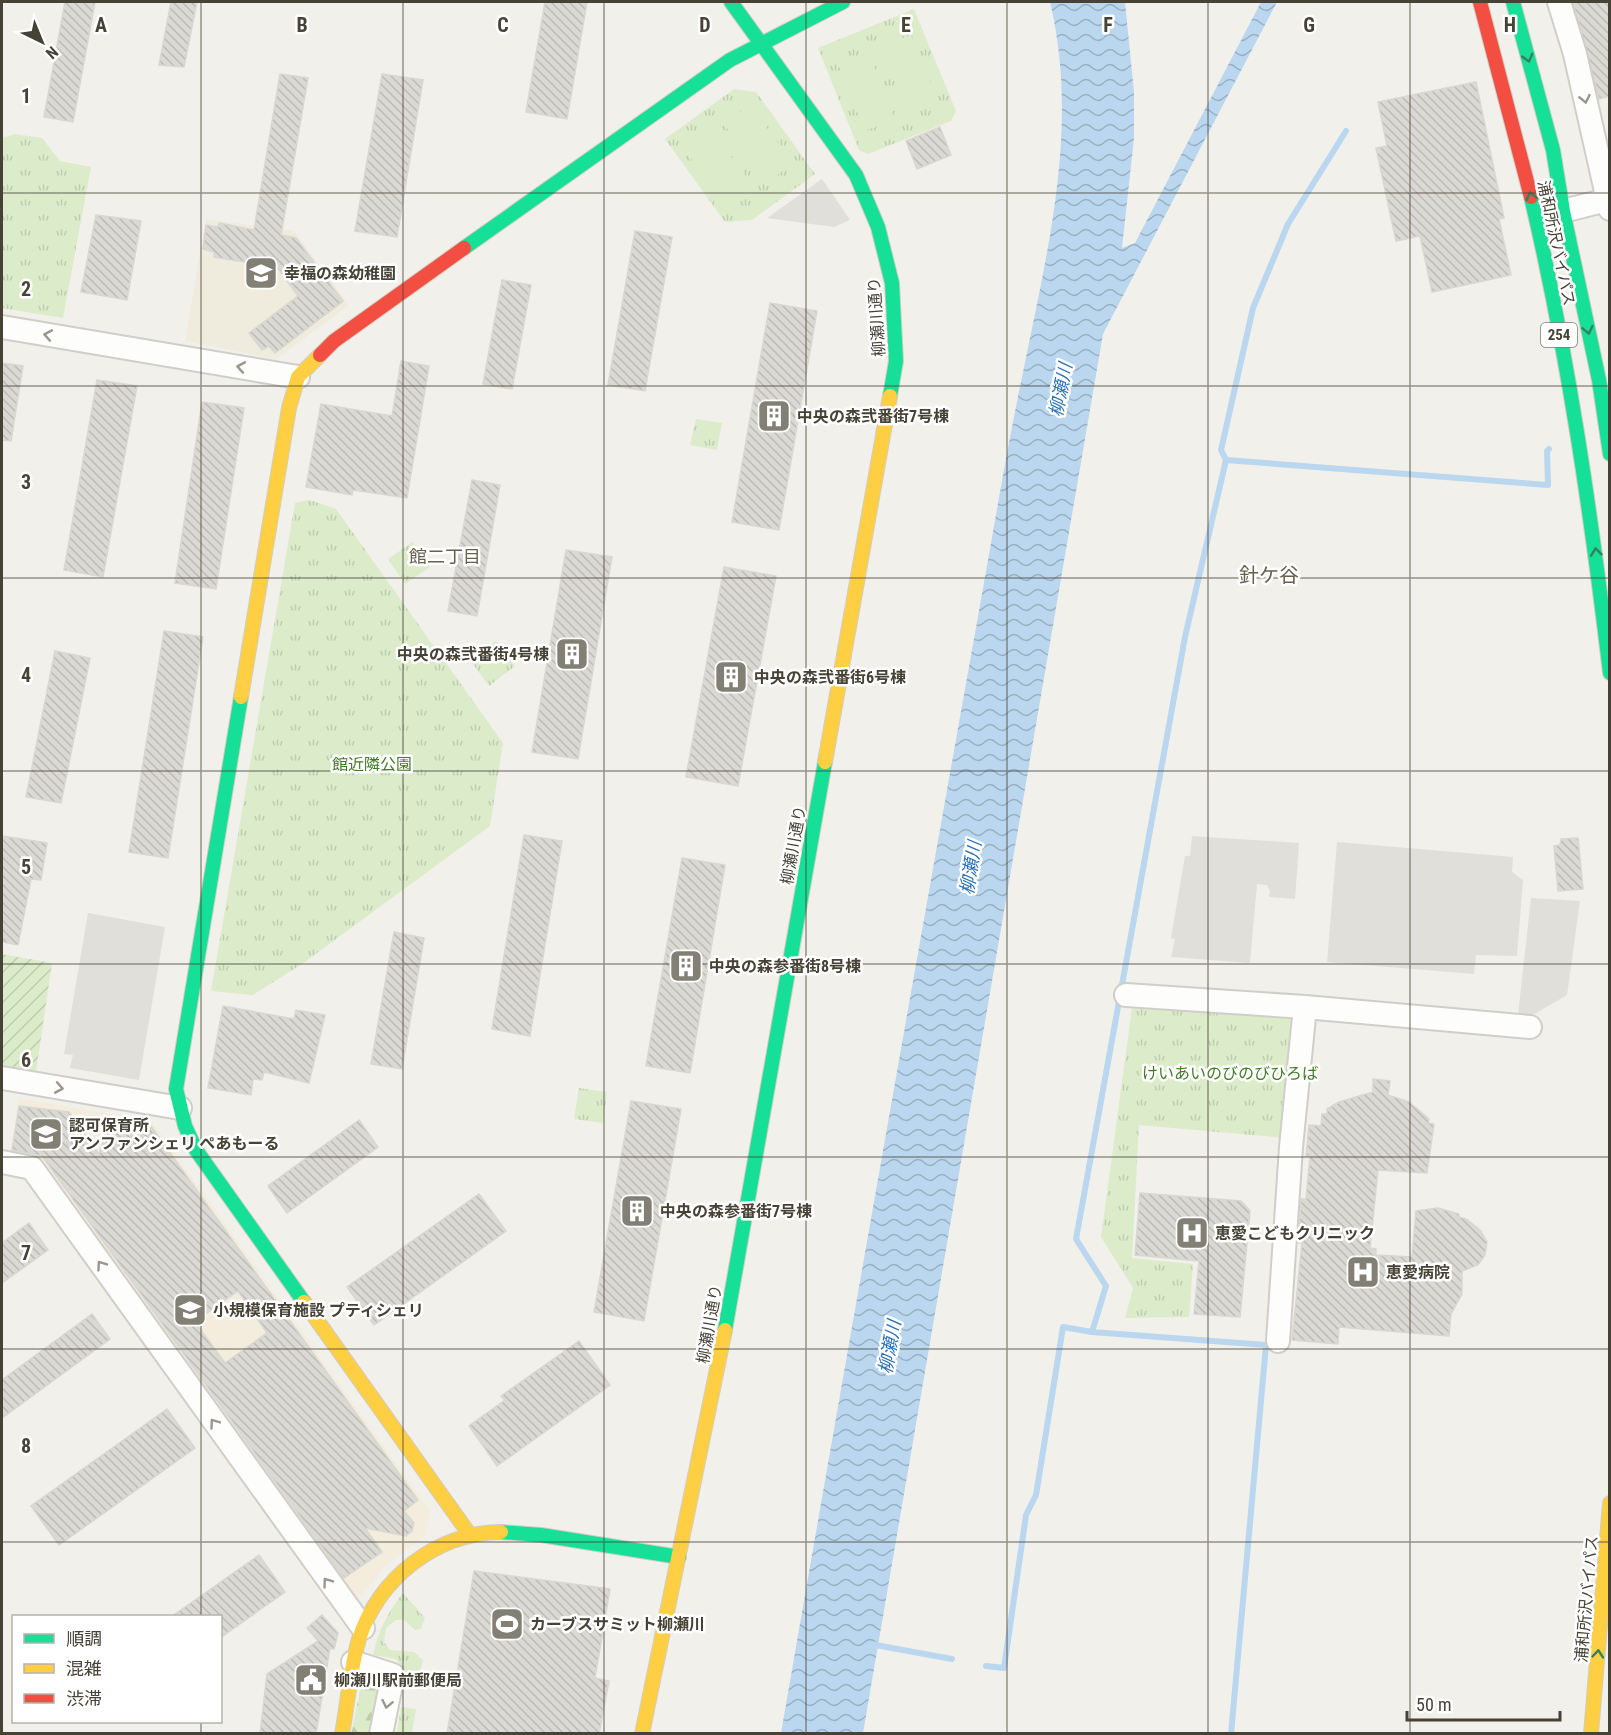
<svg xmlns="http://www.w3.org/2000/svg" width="1611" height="1735" viewBox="0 0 1611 1735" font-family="'Roboto Condensed','Noto Sans JP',sans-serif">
  <defs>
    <pattern id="grass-tufts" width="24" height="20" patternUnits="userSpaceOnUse" patternTransform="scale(1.5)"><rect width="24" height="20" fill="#dceccb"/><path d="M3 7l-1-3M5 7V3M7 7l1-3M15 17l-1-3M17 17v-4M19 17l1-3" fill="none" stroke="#beccaf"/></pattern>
    <pattern id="forest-firs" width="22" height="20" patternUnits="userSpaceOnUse" patternTransform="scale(1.5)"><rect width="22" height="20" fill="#dceccb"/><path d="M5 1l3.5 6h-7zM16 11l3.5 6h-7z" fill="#beccaf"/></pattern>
    <pattern id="garden-furrows" width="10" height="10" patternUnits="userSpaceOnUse" patternTransform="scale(1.5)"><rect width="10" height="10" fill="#dceccb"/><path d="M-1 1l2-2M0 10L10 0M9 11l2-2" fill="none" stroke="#beccaf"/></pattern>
    <pattern id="water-waves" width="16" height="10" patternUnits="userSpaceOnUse" patternTransform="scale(1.5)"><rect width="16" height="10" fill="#bad7ef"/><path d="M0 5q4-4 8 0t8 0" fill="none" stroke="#99b0c2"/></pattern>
    <pattern id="building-back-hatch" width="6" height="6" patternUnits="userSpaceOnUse" patternTransform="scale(1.5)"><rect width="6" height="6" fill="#dbd9d3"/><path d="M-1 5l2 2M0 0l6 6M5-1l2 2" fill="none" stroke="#bdbbb6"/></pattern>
  </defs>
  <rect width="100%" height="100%" fill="#f1f0eb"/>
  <polygon fill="#f4edde" points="19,1098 152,1121 430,1511 425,1536 386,1565 359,1599 349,1601 32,1156 10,1153"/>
  <polygon fill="#efebdd" points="206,219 294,231 349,305 276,359 185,341"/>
  <g fill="url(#grass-tufts)">
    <polygon points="914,9 956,111 951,121 868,154 859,150 818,48"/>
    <polygon points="734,89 756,92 815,174 752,220 725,222 665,139"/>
    <polygon points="15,134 42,138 60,161 91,167 63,318 2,308 2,138"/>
    <polygon points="696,419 722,423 717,450 690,445"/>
    <polygon points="310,500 336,509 503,743 490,826 302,964 253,995 211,991 295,503"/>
    <polygon points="413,542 430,567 405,584 388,559"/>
    <polygon points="496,641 515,666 489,686 470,660"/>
    <polygon points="1132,1008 1297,1018 1285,1138 1139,1125 1132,1258 1193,1264 1189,1317 1125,1318 1133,1288 1101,1237"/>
    <polygon points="579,1088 607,1092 603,1123 574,1119"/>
    <path d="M 403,1593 L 425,1618 L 421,1629 L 415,1630 L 404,1620 L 396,1620 L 386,1628 L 384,1642 L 390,1650 L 414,1652 L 423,1660 L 420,1672 L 415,1677 L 408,1676 L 396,1659 L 373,1655 C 378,1631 388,1612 403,1593 Z"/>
    <polygon points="401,1707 416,1709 412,1733 397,1733"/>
  </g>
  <polygon fill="url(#forest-firs)" points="363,1676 380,1678 369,1733 351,1734"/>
  <polygon fill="url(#garden-furrows)" points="2,954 52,963 36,1072 2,1066"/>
  <g fill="#dceccb">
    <polygon points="911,35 938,102 907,114 881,46"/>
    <polygon points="868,51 895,119 865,131 838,64"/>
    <polygon points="750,105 793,163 766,183 724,124"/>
    <polygon points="713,132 756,190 729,210 686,152"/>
  </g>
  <g fill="#e0dfda">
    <polygon points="822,179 850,220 834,227 767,218"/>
    <polygon points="1192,836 1299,843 1295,899 1269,897 1270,891 1267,885 1257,884 1250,963 1171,957 1175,939 1171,938 1185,856 1190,856"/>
    <polygon points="1337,842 1513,857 1512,872 1523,880 1517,956 1476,955 1474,974 1327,962"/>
    <polygon points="1531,898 1580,901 1567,995 1531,1016 1518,1015"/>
    <polygon points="88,913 165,927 139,1080 70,1068 73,1055 64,1054"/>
  </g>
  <path fill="url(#water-waves)" d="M 1050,2 L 1125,2 L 1134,92 L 1134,138 L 1122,248 L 1135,243 L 1261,2 L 1277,2 L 1103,334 L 863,1733 L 781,1733 C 847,1353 914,974 982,594 C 995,521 1007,449 1022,377 C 1047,253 1080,127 1050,2 Z"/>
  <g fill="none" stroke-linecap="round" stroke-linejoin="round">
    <g stroke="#bad7ef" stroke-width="6">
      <polyline points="1226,460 1221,450 1253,308 1288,224 1346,131"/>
      <polyline points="870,1644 952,1659"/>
      <polyline points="986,1666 1004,1668 1026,1515 1036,1495 1063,1327 1092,1332"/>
      <polyline points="1231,1734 1266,1345 1092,1332 1106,1286 1076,1239 1185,637 1226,460 1548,485 1547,451 1549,449"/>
    </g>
  </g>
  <g fill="url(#building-back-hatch)" stroke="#d9d7d1" stroke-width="1.5" fill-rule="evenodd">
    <polygon points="65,2 95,2 73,122 44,117"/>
    <polygon points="171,2 197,2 184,67 159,65"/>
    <polygon points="545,2 587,2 567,119 526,112"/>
    <polygon points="1573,2 1610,2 1610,96 1599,99"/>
    <polygon points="280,74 308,78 281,235 296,238 343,301 275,353 269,346 262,350 249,333 298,296 277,267 214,257 214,252 203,249 206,225 218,227 219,223 254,230"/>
    <polygon points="382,74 423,80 397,237 355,231"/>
    <polygon points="1476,82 1504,218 1499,219 1511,275 1432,292 1420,236 1396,241 1376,148 1387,146 1378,102"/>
    <polygon points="940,127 951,155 917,169 906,141"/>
    <polygon points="96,215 141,221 127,300 81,292"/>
    <polygon points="635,231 672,237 645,391 608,385"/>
    <polygon points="502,280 531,285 512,389 483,384"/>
    <polygon points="770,303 817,311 779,530 732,522"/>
    <polygon points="401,361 429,366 407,498 353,490 352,495 306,487 321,404 392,416"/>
    <polygon points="2,363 23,366 11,441 2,440"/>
    <polygon points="97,380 137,386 103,577 64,570"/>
    <polygon points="202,402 244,408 216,589 175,583"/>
    <polygon points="472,480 500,485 477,616 448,611"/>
    <polygon points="566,550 612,557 578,759 532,752"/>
    <polygon points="724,567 776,576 738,786 686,777"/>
    <polygon points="164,631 203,637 168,858 129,852"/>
    <polygon points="55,651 90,658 61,803 26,797"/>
    <polygon points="524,835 562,841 530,1036 492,1029"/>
    <polygon points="2,836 47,843 41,880 31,879 18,945 2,942"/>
    <polygon points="1578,838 1583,889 1558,891 1554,846 1560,845 1561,839"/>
    <polygon points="682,858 725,865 690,1073 646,1066"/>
    <polygon points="394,932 424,938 402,1069 371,1064"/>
    <polygon points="223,1006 294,1019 296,1010 325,1015 309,1083 264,1072 262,1080 253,1079 251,1095 208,1088"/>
    <polygon points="1373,1079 1390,1081 1388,1095 1409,1102 1429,1119 1428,1123 1434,1124 1427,1173 1378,1170 1370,1248 1376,1249 1376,1255 1412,1257 1416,1211 1438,1208 1459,1214 1459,1217 1466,1219 1480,1230 1487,1242 1485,1255 1478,1265 1462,1271 1462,1294 1451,1314 1449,1336 1339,1327 1338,1344 1292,1340 1302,1243 1298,1243 1301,1199 1306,1199 1310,1156 1306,1156 1309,1125 1321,1126 1322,1114 1327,1114 1327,1109 1339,1102 1373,1092"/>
    <polygon points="631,1101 681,1109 644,1321 594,1312"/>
    <path d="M 19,1106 L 69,1112 L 99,1154 L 109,1122 L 115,1118 L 128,1122 L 133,1138 L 151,1126 L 418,1500 L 404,1511 L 414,1523 L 412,1531 L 406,1536 L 365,1528 L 382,1552 L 344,1578 L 42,1156 L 12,1150 ZM 238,1291 L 267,1333 L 225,1363 L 195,1322 Z"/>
    <polygon points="359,1120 378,1147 287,1213 268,1186"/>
    <polygon points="1140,1193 1241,1201 1250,1211 1240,1317 1194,1314 1199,1261 1135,1255"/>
    <polygon points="479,1194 506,1231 374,1325 347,1287"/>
    <polygon points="29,1223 48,1250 2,1283 2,1243"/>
    <polygon points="92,1314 110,1339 2,1418 2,1380"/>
    <polygon points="579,1341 610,1385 497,1466 469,1426 505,1400 501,1396"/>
    <polygon points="167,1409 195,1448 59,1545 31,1506"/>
    <polygon points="259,1555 285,1592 220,1638 220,1617 171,1617"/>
    <polygon points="474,1571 610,1589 595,1678 609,1681 599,1734 447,1734"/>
    <polygon points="322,1615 338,1633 334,1649 330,1648 316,1734 260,1734 267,1674 318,1641 307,1628"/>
  </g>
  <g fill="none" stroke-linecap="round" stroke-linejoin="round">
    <defs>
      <g id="street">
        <polyline points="1559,2 1575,54 1610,209"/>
        <polyline points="1563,211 1607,200"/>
        <polyline points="2,327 298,377"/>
        <polyline points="1126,995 1305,1007 1530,1027"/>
        <polyline points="2,1078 180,1108"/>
        <polyline points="2,1162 32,1168 363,1628"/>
        <polyline points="1278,1341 1291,1147 1305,1007"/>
        <polyline points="353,1662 393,1675 381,1734"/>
      </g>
      <g id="fast">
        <polyline points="731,2 856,175 878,227 892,283 896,361 890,396"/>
        <polyline points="1513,2 1553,150 1563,211 1599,380 1610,454"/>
        <path d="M 1531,197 C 1568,354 1591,513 1610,673"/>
        <polyline points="464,248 730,60 843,2"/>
        <polyline points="241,697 176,1089 185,1126 196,1150 304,1302"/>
        <polyline points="725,1330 825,762"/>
        <polyline points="501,1532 541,1535 679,1557"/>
      </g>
      <g id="slow">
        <polyline points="241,697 289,408 298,377 320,355"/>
        <polyline points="825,762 890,396"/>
        <polyline points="304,1302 470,1535"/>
        <path d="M 342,1734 C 348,1702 350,1669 359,1639 C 379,1578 436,1533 501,1532"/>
        <polyline points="642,1734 725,1330"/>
        <polyline points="1591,1734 1610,1503"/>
      </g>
      <g id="jam">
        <polyline points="1480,2 1531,197"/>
        <polyline points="320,355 334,341 464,248"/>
      </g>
    </defs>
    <use href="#street" stroke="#cfcec8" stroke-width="26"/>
    <use href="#fast" stroke="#d1cdc2" stroke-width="16"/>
    <use href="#slow" stroke="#d1cdc2" stroke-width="16"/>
    <use href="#jam" stroke="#d1cdc2" stroke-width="16"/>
    <use href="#street" stroke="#fdfdfc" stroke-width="22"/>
    <use href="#fast" stroke="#16e098" stroke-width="14"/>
    <use href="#slow" stroke="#ffcf43" stroke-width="14"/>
    <use href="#jam" stroke="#f24e42" stroke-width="14"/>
  </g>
  <defs><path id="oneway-chevron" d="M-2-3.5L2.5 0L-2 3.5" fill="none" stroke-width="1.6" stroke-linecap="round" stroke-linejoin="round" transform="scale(1.5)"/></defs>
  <g stroke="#33815d">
    <use href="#oneway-chevron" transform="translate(1528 58) rotate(75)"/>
    <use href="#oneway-chevron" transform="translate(1531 196) rotate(-103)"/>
    <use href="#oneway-chevron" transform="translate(1588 330) rotate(78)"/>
    <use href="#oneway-chevron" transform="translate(1596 552) rotate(-97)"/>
    <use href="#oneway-chevron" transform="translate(1598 1654) rotate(-85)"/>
  </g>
  <g stroke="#99968f">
    <use href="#oneway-chevron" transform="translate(1585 99) rotate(78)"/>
    <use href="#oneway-chevron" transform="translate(48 335) rotate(-170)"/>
    <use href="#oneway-chevron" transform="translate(241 367) rotate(-170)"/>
    <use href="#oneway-chevron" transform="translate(59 1088) rotate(10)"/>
    <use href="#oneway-chevron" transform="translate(101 1265) rotate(-125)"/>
    <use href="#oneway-chevron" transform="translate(214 1423) rotate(-126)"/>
    <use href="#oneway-chevron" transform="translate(327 1582) rotate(-126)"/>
    <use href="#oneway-chevron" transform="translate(387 1704) rotate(102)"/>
  </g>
  <path fill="none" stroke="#474236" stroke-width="1.5" stroke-opacity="0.55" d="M 201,2 L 201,1616M 403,2 L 403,1734M 604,2 L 604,1734M 806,2 L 806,1734M 1007,2 L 1007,1734M 1208,2 L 1208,1734M 1410,2 L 1410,1734M 2,193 L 1610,193M 2,386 L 1610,386M 2,578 L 1610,578M 2,771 L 1610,771M 2,964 L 1610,964M 2,1157 L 1610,1157M 2,1349 L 1610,1349M 2,1542 L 1610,1542M 201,1722 L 201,1734"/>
  <defs>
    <symbol id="school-square" viewBox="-11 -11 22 22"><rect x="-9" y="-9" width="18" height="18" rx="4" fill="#827f75" stroke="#fff"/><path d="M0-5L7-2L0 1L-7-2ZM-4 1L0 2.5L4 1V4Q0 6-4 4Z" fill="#fff"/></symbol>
    <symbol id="building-square" viewBox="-11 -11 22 22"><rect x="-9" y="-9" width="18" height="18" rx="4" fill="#827f75" stroke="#fff"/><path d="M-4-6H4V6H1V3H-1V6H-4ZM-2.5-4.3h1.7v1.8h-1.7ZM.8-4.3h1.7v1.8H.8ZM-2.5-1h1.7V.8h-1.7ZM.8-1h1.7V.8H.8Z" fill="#fff"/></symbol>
    <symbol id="hospital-square" viewBox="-11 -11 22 22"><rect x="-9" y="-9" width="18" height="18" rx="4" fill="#827f75" stroke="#fff"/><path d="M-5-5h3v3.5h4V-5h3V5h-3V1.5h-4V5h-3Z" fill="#fff"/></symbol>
    <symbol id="stadium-square" viewBox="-11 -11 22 22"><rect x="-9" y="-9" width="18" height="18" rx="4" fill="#827f75" stroke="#fff"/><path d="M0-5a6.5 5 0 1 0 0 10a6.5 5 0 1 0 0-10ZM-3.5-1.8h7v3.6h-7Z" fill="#fff"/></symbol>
    <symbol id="civic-square" viewBox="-11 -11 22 22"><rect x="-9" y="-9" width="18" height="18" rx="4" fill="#827f75" stroke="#fff"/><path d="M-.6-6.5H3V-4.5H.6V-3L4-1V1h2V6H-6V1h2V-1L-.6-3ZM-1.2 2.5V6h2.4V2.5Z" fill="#fff"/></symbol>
  </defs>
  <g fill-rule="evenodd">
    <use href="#school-square" x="242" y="254" width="38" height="38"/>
    <use href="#building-square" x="755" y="397" width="38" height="38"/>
    <use href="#building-square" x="553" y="635" width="38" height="38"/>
    <use href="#building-square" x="712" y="658" width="38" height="38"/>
    <use href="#building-square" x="667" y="947" width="38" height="38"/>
    <use href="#school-square" x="27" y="1115" width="38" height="38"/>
    <use href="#building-square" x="618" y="1192" width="38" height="38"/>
    <use href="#hospital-square" x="1173" y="1214" width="38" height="38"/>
    <use href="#hospital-square" x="1344" y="1253" width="38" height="38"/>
    <use href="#school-square" x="171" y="1291" width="38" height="38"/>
    <use href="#stadium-square" x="488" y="1605" width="38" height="38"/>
    <use href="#civic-square" x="292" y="1661" width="38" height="38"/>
  </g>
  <g text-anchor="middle" stroke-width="5" stroke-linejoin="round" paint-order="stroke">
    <rect fill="#fff" stroke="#7e7b72" stroke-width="1.5" x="1541" y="323" width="36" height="24" rx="4.5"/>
    <g font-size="15" font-weight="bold" fill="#474236">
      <text x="1559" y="340">254</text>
    </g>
    <g font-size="16" fill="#474236" stroke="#fff">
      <text transform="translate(1557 243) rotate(78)" y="6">浦和所沢バイパス</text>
      <text transform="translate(876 317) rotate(-94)" y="6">柳瀬川通り</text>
      <text transform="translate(793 845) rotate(-80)" y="6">柳瀬川通り</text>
      <text transform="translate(709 1324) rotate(-80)" y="6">柳瀬川通り</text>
      <text transform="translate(1586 1599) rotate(-85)" y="6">浦和所沢バイパス</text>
    </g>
    <g font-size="16" font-weight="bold" fill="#474236" stroke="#fff" text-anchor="start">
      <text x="284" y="279">幸福の森幼稚園</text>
      <text x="797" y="422">中央の森弐番街7号棟</text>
      <text x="549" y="660" text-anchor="end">中央の森弐番街4号棟</text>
      <text x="754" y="683">中央の森弐番街6号棟</text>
      <text x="709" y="972">中央の森参番街8号棟</text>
      <text x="69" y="1131">認可保育所<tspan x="69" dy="18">アンファンシェリ ぺあもーる</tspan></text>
      <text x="660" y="1217">中央の森参番街7号棟</text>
      <text x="1215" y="1239">恵愛こどもクリニック</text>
      <text x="1386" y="1278">恵愛病院</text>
      <text x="213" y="1316">小規模保育施設 プティシェリ</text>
      <text x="530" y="1630">カーブスサミット柳瀬川</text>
      <text x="334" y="1686">柳瀬川駅前郵便局</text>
    </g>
    <g font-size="16" fill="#417a28" stroke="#fff">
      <text x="372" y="770">館近隣公園</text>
      <text x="1230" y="1079">けいあいのびのびひろば</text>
    </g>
    <g font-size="18" font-style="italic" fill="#2d72b5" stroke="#fff">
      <text transform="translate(1061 390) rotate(-79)" y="6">柳瀬川</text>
      <text transform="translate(971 868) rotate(-81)" y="6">柳瀬川</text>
      <text transform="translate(890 1347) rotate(-80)" y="6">柳瀬川</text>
    </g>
    <g font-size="18" fill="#6a614d" stroke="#fff">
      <text x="445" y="563">館二丁目</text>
    </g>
    <g font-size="20" fill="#6a614d" stroke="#fff">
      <text x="1269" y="582">針ケ谷</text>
    </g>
  </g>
  <g font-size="20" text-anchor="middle" font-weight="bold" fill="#474236" stroke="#fff" stroke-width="5" stroke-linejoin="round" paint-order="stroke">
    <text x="101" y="32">A</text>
    <text x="302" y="32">B</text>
    <text x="503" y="32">C</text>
    <text x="705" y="32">D</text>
    <text x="906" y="32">E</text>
    <text x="1108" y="32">F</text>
    <text x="1309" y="32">G</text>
    <text x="1510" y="32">H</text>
    <text x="26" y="103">1</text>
    <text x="26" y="296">2</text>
    <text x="26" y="489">3</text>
    <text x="26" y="682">4</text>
    <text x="26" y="874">5</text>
    <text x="26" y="1067">6</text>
    <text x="26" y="1260">7</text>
    <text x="26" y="1453">8</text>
  </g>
  <rect width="1611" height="1735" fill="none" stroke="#474236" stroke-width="6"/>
  <rect x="12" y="1615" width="210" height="108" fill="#ffffff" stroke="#b5b3af" stroke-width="1.5"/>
  <rect x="24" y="1634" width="30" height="9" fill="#16e098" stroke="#b5b3af" stroke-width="1.5"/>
  <text x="66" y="1645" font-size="18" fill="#474236">順調</text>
  <rect x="24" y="1664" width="30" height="9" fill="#ffcf43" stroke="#b5b3af" stroke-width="1.5"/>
  <text x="66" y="1675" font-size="18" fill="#474236">混雑</text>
  <rect x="24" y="1694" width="30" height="9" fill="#f24e42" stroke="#b5b3af" stroke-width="1.5"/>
  <text x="66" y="1705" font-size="18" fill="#474236">渋滞</text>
  <g transform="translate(42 42) rotate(137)" stroke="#ffffff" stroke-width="4.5" paint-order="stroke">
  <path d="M0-4.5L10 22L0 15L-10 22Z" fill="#474236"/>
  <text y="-9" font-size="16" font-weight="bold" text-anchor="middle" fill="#474236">N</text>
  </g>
  <path d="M1407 1711v9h153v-9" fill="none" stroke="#474236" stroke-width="3"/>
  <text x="1416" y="1711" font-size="18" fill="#474236" stroke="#ffffff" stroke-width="4.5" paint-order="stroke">50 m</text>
</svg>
